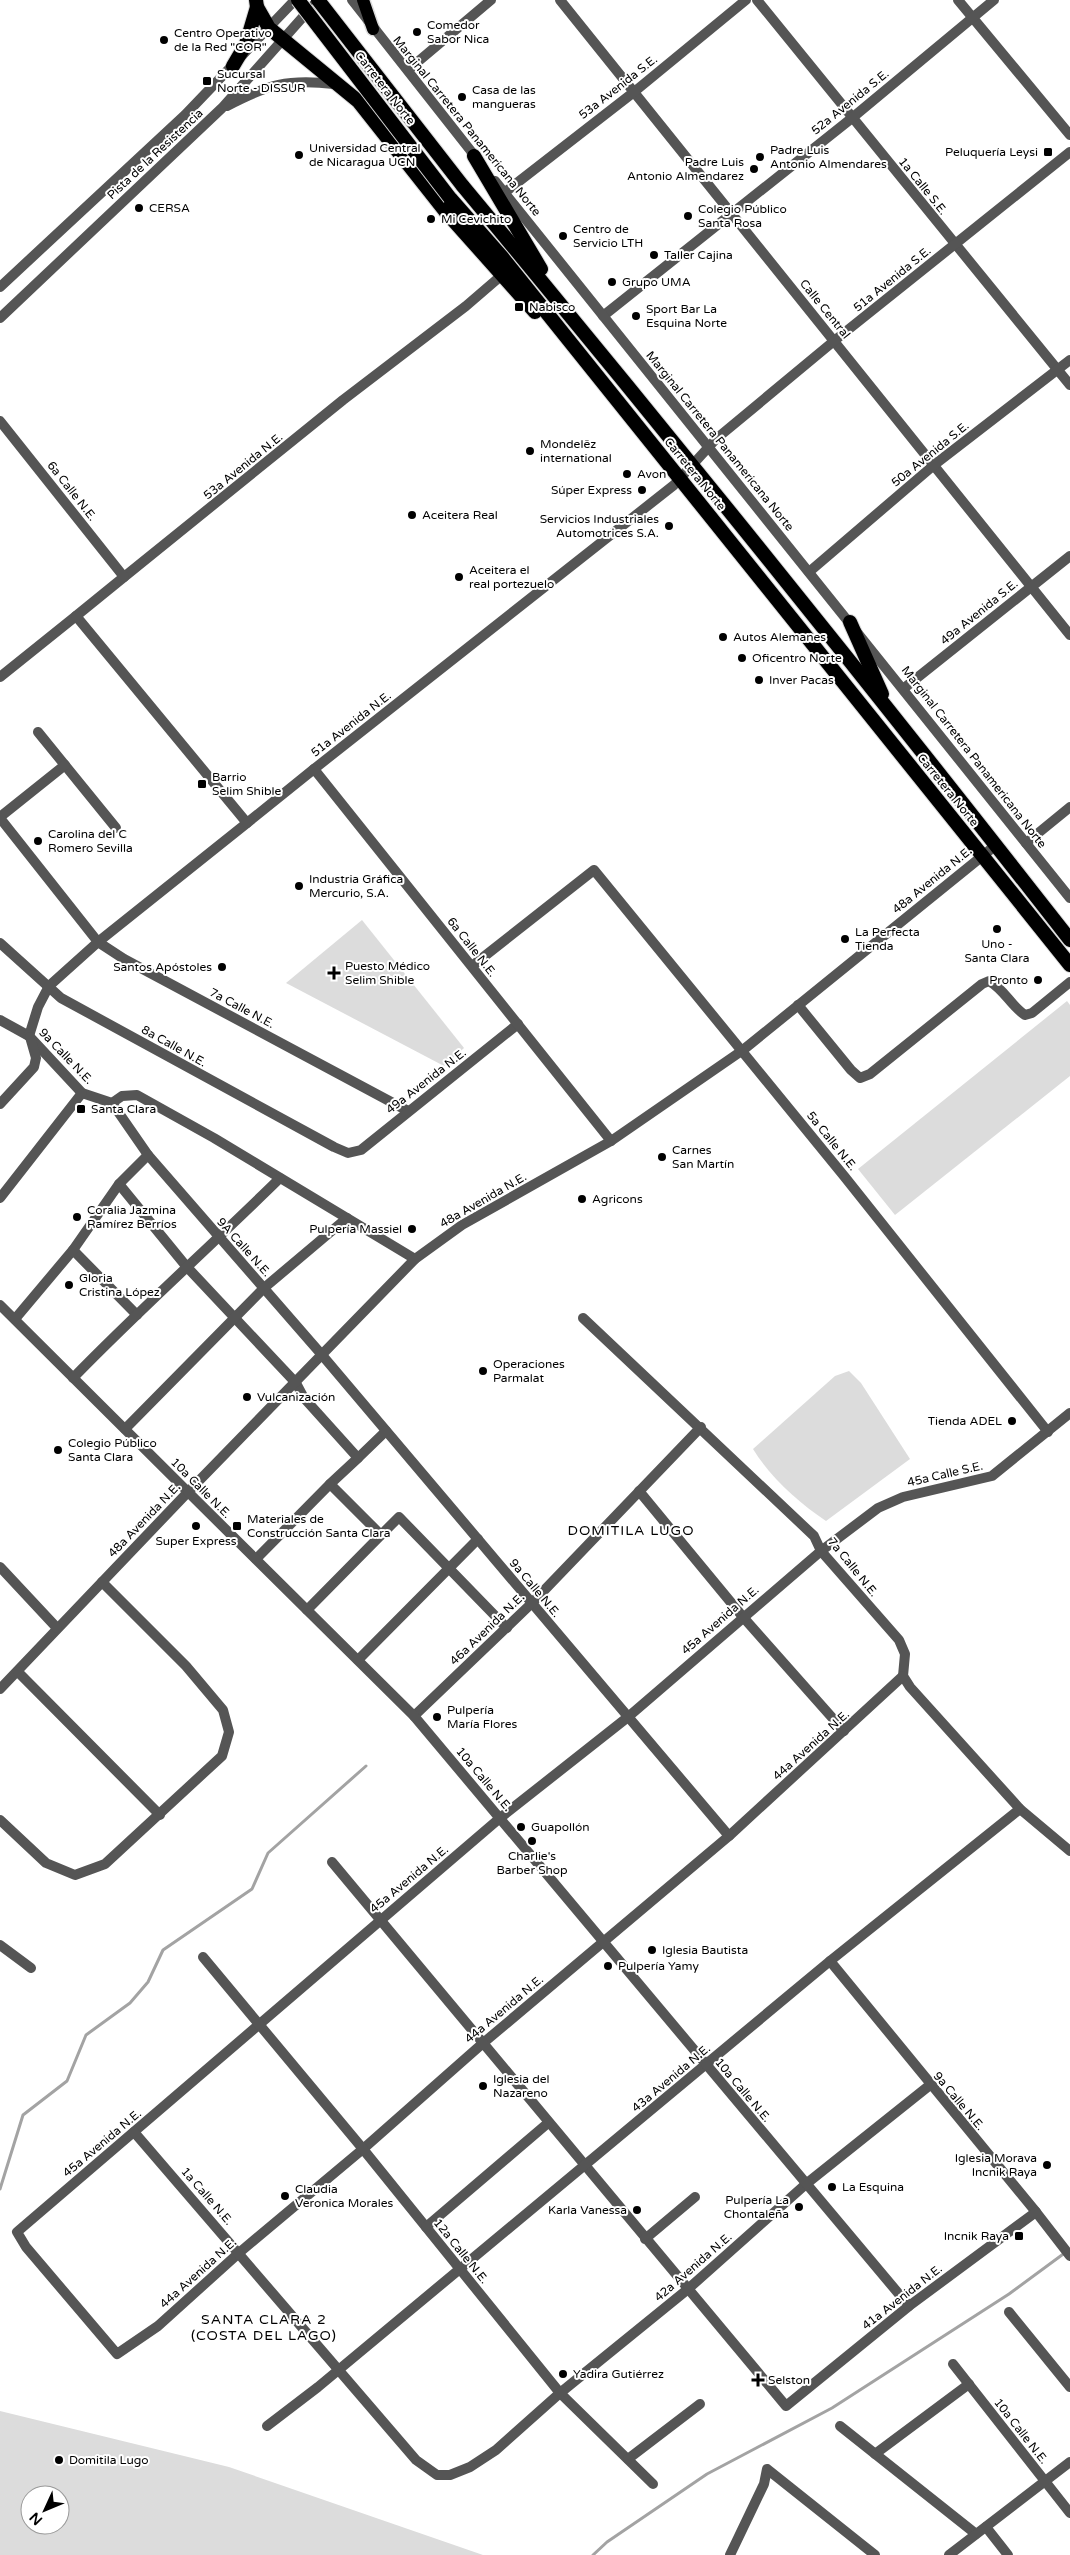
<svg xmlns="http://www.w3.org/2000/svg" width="1070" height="2555" viewBox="0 0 1070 2555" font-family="'Varela Round',sans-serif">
  <rect width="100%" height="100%" fill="#fff"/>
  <g fill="#dcdcdc" fill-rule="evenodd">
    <polygon points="362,920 464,1048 444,1066 286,983"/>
    <polygon points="1067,1001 1070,1005 1070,1076 895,1215 858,1169"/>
    <path d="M 849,1371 L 861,1383 L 910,1459 L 826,1521 C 799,1503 770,1477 753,1449 L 835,1376 Z"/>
    <path d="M 0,2411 L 229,2467 L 483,2555 L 0,2555 ZM 30,2495 L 60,2495 L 60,2525 L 30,2525 Z"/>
  </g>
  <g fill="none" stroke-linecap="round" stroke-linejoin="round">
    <g stroke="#a3a3a3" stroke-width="3">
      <polyline points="0,2189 23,2115 67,2081 86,2035 130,2003 148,1982 163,1950 252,1889 268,1853 366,1766"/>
      <polyline points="593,2555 607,2542 707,2474 832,2408 1009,2294 1066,2252"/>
    </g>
    <defs>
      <polyline id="primary" points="363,0 373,29"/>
      <g id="trunk">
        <polyline points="256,0 257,7 269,28 358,101 445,211 535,312"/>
        <polyline points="233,66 246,44 257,7"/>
        <polyline points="474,156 541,269"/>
        <path d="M 462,185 C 668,433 871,685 1070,940"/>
        <polyline points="450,198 502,257 1070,965"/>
        <polyline points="850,622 882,694"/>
      </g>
    </defs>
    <use href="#primary" stroke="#dbdbdb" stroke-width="15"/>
    <use href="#trunk" stroke="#dbdbdb" stroke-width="16"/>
    <g stroke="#555" stroke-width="10">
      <polyline points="560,0 1070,635"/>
      <polyline points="757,0 1070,385"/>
      <polyline points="958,0 1070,135"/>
      <polyline points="408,70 491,0"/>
      <polyline points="504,193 634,92 746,0"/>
      <polyline points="603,316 852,118 994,0"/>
      <polyline points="809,572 934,465 1070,360"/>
      <polyline points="124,577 343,400 466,306 502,275"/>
      <polyline points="0,677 76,616"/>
      <polyline points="903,689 1070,556"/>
      <polyline points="38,732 116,828"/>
      <polyline points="314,769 674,485 716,439 834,341 1070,152"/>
      <polyline points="0,817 65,765"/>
      <polyline points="0,818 98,942 124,959 408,1111"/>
      <polyline points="1026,843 1070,807"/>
      <polyline points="0,943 61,998 334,1147 348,1153 361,1150 518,1024"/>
      <polyline points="472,966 594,870 844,1176 1048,1432"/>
      <path d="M 798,1005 L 851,1070 L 860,1078 L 870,1074 L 982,984 L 989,981 C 1004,989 1011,1006 1025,1015 L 1032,1013 L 1070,982"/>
      <polyline points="0,1020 29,1036 82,1093 112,1103 148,1155 322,1355 729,1836"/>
      <polyline points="29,1036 38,1007 49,986 98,942 247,823"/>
      <polyline points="112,1103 122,1096 137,1095 214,1138 415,1259"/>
      <polyline points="0,1104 34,1067 36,1058 30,1037"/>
      <polyline points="119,1184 186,1266 296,1383 304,1398 358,1458 330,1484 381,1535 399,1517 507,1628"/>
      <polyline points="0,1198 82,1093"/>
      <polyline points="73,1250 137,1315"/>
      <polyline points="0,1305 188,1492 0,1689"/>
      <polyline points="583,1318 814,1536 821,1551 899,1640 905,1654 903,1676 910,1687 1020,1809 1070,1851"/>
      <polyline points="15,1319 73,1250 119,1184 148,1155"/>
      <path d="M 73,1378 C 140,1309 212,1245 280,1178"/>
      <polyline points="125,1429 264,1288 347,1218"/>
      <polyline points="358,1458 386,1431"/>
      <polyline points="639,1491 743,1617 844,1731"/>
      <polyline points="256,1559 330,1484"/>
      <polyline points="0,1567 57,1628"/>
      <polyline points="307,1610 381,1535"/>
      <polyline points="358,1660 478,1539"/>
      <polyline points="18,1672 160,1815"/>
      <polyline points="903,1676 729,1836 482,2044 363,2149 240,2252 158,2326 117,2354 26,2247 17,2232 500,1818 628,1717 821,1551 878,1508 903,1497 992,1476 1070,1413"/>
      <polyline points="414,1716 532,1603 701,1427"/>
      <polyline points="0,1820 46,1863 75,1875 105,1864 222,1756 229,1732 223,1710 186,1666 102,1582"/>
      <polyline points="332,1862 786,2406 909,2306"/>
      <polyline points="0,1945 31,1968"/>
      <polyline points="203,1957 363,2149 560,2393 653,2484"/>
      <polyline points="830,1961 1036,2212"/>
      <polyline points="134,2132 416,2460 437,2475 450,2475 470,2467 496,2450 560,2393 688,2289 806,2184 930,2085"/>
      <polyline points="426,2227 548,2123"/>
      <polyline points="645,2239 695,2197"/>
      <polyline points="1009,2312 1070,2387"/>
      <polyline points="953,2364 1070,2513"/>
      <polyline points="267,2426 318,2387 830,1961 1020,1809"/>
      <polyline points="840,2426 976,2534"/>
      <polyline points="875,2454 969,2384"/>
      <polyline points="628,2459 700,2404"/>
      <polyline points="986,2527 1008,2555"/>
      <polyline points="730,2555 764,2484 767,2469 875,2555"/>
      <polyline points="949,2555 1070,2462"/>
    </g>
    <g stroke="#555" stroke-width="10">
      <polyline points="352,0 478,160"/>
      <path d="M 227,106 C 269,84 287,79 334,84"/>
      <polyline points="495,181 1070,898"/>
      <polyline points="0,287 185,115 295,0"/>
      <polyline points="0,318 222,108 318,0"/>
      <polyline points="0,421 124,577 76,616 247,823 314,769 611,1141"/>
      <polyline points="996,845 743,1050 611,1141 462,1225 415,1259 188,1492 414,1716 909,2306 1036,2212 1070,2256"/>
    </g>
    <use href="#primary" stroke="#000" stroke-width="12"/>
    <use href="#trunk" stroke="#000" stroke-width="14"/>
    <defs>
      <g id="trunk-bridge">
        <polyline points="298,0 450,198"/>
        <polyline points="318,0 462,185"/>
      </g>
    </defs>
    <use href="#trunk-bridge" stroke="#dbdbdb" stroke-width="16" stroke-linecap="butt"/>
    <use href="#trunk-bridge" stroke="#000" stroke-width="14"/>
  </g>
  <g fill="#000" stroke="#fff" stroke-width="2">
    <circle cx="417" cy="32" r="5"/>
    <circle cx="164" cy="40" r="5"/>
    <rect x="202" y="76" width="10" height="10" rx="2.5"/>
    <circle cx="462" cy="97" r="5"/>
    <rect x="1043" y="147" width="10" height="10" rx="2.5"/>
    <circle cx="299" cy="155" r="5"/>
    <circle cx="760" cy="157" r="5"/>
    <circle cx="754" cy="169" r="5"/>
    <circle cx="139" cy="208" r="5"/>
    <circle cx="688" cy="216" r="5"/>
    <circle cx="431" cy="219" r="5"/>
    <circle cx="563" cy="236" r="5"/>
    <circle cx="654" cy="255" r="5"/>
    <circle cx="612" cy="282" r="5"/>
    <rect x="514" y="302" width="10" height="10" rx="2.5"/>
    <circle cx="636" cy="316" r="5"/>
    <circle cx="530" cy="451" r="5"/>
    <circle cx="627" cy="474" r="5"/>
    <circle cx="642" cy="490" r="5"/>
    <circle cx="412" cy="515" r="5"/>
    <circle cx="669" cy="526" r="5"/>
    <circle cx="459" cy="577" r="5"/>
    <circle cx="723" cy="637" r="5"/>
    <circle cx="742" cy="658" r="5"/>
    <circle cx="759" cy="680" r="5"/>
    <rect x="197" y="779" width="10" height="10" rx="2.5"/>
    <circle cx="38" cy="841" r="5"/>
    <circle cx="299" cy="886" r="5"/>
    <circle cx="997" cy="929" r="5"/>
    <circle cx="845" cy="939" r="5"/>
    <circle cx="222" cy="967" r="5"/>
    <path d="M331.5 965.5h5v5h5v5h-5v5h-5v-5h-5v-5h5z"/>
    <circle cx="1038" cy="980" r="5"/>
    <rect x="76" y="1104" width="10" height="10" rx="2.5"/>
    <circle cx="662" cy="1157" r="5"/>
    <circle cx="582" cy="1199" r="5"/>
    <circle cx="77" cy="1217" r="5"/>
    <circle cx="412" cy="1229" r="5"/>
    <circle cx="69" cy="1285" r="5"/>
    <circle cx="483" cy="1371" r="5"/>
    <circle cx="247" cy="1397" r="5"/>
    <circle cx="1012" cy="1421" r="5"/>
    <circle cx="58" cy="1450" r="5"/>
    <circle cx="196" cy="1526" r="5"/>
    <rect x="232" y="1521" width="10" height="10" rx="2.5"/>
    <circle cx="437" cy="1717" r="5"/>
    <circle cx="521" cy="1827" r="5"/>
    <circle cx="532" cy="1841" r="5"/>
    <circle cx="652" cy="1950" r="5"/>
    <circle cx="608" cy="1966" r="5"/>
    <circle cx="483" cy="2086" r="5"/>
    <circle cx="1047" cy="2165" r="5"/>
    <circle cx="832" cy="2187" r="5"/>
    <circle cx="285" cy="2196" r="5"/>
    <circle cx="799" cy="2207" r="5"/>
    <circle cx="637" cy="2210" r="5"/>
    <rect x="1014" y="2231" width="10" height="10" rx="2.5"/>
    <circle cx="563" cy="2374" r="5"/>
    <path d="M755.5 2372.5h5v5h5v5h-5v5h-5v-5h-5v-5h5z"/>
    <circle cx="59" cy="2460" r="5"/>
  </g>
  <g text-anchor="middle" stroke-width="4" stroke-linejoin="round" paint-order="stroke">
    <g font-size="12" fill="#000" stroke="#fff" text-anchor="start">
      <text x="427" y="29">Comedor<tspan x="427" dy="14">Sabor Nica</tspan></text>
      <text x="174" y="37">Centro Operativo<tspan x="174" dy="14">de la Red "COR"</tspan></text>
      <text x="217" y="78">Sucursal<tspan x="217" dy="14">Norte - DISSUR</tspan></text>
      <text x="472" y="94">Casa de las<tspan x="472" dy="14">mangueras</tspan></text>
      <text x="309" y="152">Universidad Central<tspan x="309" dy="14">de Nicaragua UCN</tspan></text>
      <text x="770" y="154">Padre Luis<tspan x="770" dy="14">Antonio Almendares</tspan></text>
      <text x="1038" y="156" text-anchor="end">Peluquería Leysi</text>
      <text x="744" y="166" text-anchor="end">Padre Luis<tspan x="744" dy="14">Antonio Almendarez</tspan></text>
      <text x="149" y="212">CERSA</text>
      <text x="698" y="213">Colegio Público<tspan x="698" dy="14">Santa Rosa</tspan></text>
      <text x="441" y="223">Mi Cevichito</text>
      <text x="573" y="233">Centro de<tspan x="573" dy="14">Servicio LTH</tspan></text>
      <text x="664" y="259">Taller Cajina</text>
      <text x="622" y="286">Grupo UMA</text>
      <text x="529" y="311">Nabisco</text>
      <text x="646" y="313">Sport Bar La<tspan x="646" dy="14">Esquina Norte</tspan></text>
      <text x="540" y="448">Mondelēz<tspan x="540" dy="14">international</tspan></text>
      <text x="637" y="478">Avon</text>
      <text x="632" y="494" text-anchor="end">Súper Express</text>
      <text x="422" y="519">Aceitera Real</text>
      <text x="659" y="523" text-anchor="end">Servicios Industriales<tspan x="659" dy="14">Automotrices S.A.</tspan></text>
      <text x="469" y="574">Aceitera el<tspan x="469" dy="14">real portezuelo</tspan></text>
      <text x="733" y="641">Autos Alemanes</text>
      <text x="752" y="662">Oficentro Norte</text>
      <text x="769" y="684">Inver Pacas</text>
      <text x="212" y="781">Barrio<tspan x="212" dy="14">Selim Shible</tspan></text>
      <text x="48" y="838">Carolina del C<tspan x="48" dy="14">Romero Sevilla</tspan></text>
      <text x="309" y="883">Industria Gráfica<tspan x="309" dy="14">Mercurio, S.A.</tspan></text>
      <text x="855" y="936">La Perfecta<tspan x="855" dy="14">Tienda</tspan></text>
      <text x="997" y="948" text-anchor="middle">Uno -<tspan x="997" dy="14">Santa Clara</tspan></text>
      <text x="345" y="970">Puesto Médico<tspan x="345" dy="14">Selim Shible</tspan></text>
      <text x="212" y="971" text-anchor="end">Santos Apóstoles</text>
      <text x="1028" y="984" text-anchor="end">Pronto</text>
      <text x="91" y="1113">Santa Clara</text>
      <text x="672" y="1154">Carnes<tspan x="672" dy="14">San Martín</tspan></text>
      <text x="592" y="1203">Agricons</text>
      <text x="87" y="1214">Coralia Jazmina<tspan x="87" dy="14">Ramírez Berríos</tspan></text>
      <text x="402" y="1233" text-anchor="end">Pulpería Massiel</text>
      <text x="79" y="1282">Gloria<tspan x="79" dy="14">Cristina López</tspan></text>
      <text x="493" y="1368">Operaciones<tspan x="493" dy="14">Parmalat</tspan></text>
      <text x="257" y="1401">Vulcanización</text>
      <text x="1002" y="1425" text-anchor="end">Tienda ADEL</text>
      <text x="68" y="1447">Colegio Público<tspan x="68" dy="14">Santa Clara</tspan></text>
      <text x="247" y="1523">Materiales de<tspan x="247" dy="14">Construcción Santa Clara</tspan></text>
      <text x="196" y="1545" text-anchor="middle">Super Express</text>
      <text x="447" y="1714">Pulpería<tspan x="447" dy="14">María Flores</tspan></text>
      <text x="531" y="1831">Guapollón</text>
      <text x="532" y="1860" text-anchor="middle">Charlie's<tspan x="532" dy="14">Barber Shop</tspan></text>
      <text x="662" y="1954">Iglesia Bautista</text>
      <text x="618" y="1970">Pulpería Yamy</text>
      <text x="493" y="2083">Iglesia del<tspan x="493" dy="14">Nazareno</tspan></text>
      <text x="1037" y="2162" text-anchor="end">Iglesia Morava<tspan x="1037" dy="14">Incnik Raya</tspan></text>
      <text x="842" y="2191">La Esquina</text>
      <text x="295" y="2193">Claudia<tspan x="295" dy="14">Veronica Morales</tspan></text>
      <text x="789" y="2204" text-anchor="end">Pulpería La<tspan x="789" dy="14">Chontaleña</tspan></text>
      <text x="627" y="2214" text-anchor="end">Karla Vanessa</text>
      <text x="1009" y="2240" text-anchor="end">Incnik Raya</text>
      <text x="573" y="2378">Yadira Gutiérrez</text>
      <text x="768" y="2384">Selston</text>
      <text x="69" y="2464">Domitila Lugo</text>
    </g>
    <g font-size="12" fill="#000" stroke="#fff">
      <text transform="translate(618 87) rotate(-38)" y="4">53a Avenida S.E.</text>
      <text transform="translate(385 88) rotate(52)" y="4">Carretera Norte</text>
      <text transform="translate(850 102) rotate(-39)" y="4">52a Avenida S.E.</text>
      <text transform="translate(467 126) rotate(51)" y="4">Marginal Carretera Panamericana Norte</text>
      <text transform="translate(155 154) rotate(-43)" y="4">Pista de la Resistencia</text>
      <text transform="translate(923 186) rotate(51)" y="4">1a Calle S.E.</text>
      <text transform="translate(892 279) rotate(-39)" y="4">51a Avenida S.E.</text>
      <text transform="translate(825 309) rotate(51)" y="4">Calle Central</text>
      <text transform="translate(720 441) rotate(51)" y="4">Marginal Carretera Panamericana Norte</text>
      <text transform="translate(930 454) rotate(-39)" y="4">50a Avenida S.E.</text>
      <text transform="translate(243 466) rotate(-39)" y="4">53a Avenida N.E.</text>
      <text transform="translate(695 474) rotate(51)" y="4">Carretera Norte</text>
      <text transform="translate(72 491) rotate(52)" y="4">6a Calle N.E.</text>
      <text transform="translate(979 612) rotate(-39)" y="4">49a Avenida S.E.</text>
      <text transform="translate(351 724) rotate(-38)" y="4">51a Avenida N.E.</text>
      <text transform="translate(974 757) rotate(52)" y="4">Marginal Carretera Panamericana Norte</text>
      <text transform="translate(948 790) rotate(51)" y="4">Carretera Norte</text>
      <text transform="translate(932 880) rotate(-39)" y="4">48a Avenida N.E.</text>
      <text transform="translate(472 947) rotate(52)" y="4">6a Calle N.E.</text>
      <text transform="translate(242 1008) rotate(28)" y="4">7a Calle N.E.</text>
      <text transform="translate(174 1046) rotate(29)" y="4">8a Calle N.E.</text>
      <text transform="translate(66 1056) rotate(46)" y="4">9a Calle N.E.</text>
      <text transform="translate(426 1081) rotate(-38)" y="4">49a Avenida N.E.</text>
      <text transform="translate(832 1141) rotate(51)" y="4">5a Calle N.E.</text>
      <text transform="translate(483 1200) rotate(-30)" y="4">48a Avenida N.E.</text>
      <text transform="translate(244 1247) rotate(48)" y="4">9A Calle N.E.</text>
      <text transform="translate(945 1474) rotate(-13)" y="4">45a Calle S.E.</text>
      <text transform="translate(201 1488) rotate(45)" y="4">10a Calle N.E.</text>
      <text transform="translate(144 1520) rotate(-46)" y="4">48a Avenida N.E.</text>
      <text transform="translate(853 1567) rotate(51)" y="4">7a Calle N.E.</text>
      <text transform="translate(535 1588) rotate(50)" y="4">9a Calle N.E.</text>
      <text transform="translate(720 1620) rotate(-41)" y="4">45a Avenida N.E.</text>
      <text transform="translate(487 1629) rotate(-44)" y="4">46a Avenida N.E.</text>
      <text transform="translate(811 1745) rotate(-42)" y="4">44a Avenida N.E.</text>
      <text transform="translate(484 1779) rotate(50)" y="4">10a Calle N.E.</text>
      <text transform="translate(409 1879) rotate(-40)" y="4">45a Avenida N.E.</text>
      <text transform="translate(504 2009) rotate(-40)" y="4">44a Avenida N.E.</text>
      <text transform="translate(671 2078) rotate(-40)" y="4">43a Avenida N.E.</text>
      <text transform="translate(743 2090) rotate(50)" y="4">10a Calle N.E.</text>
      <text transform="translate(959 2101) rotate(50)" y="4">9a Calle N.E.</text>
      <text transform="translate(102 2143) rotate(-40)" y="4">45a Avenida N.E.</text>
      <text transform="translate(207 2196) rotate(49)" y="4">1a Calle N.E.</text>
      <text transform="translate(461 2251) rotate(51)" y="4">12a Calle N.E.</text>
      <text transform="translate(693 2267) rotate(-41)" y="4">42a Avenida N.E.</text>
      <text transform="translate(198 2273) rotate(-42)" y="4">44a Avenida N.E.</text>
      <text transform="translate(902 2297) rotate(-38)" y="4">41a Avenida N.E.</text>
      <text transform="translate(1021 2431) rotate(52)" y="4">10a Calle N.E.</text>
    </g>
    <g font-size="14" letter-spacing="1" fill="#000" stroke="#fff">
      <text x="631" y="1535">DOMITILA LUGO</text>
      <text x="264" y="2324">SANTA CLARA 2<tspan x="264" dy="16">(COSTA DEL LAGO)</tspan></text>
    </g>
  </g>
  <g transform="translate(45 2510) rotate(226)"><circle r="24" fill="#ffffff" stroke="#999999"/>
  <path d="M0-4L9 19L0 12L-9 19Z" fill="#000000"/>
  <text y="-8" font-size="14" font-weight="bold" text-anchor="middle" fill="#000000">N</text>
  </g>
</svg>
